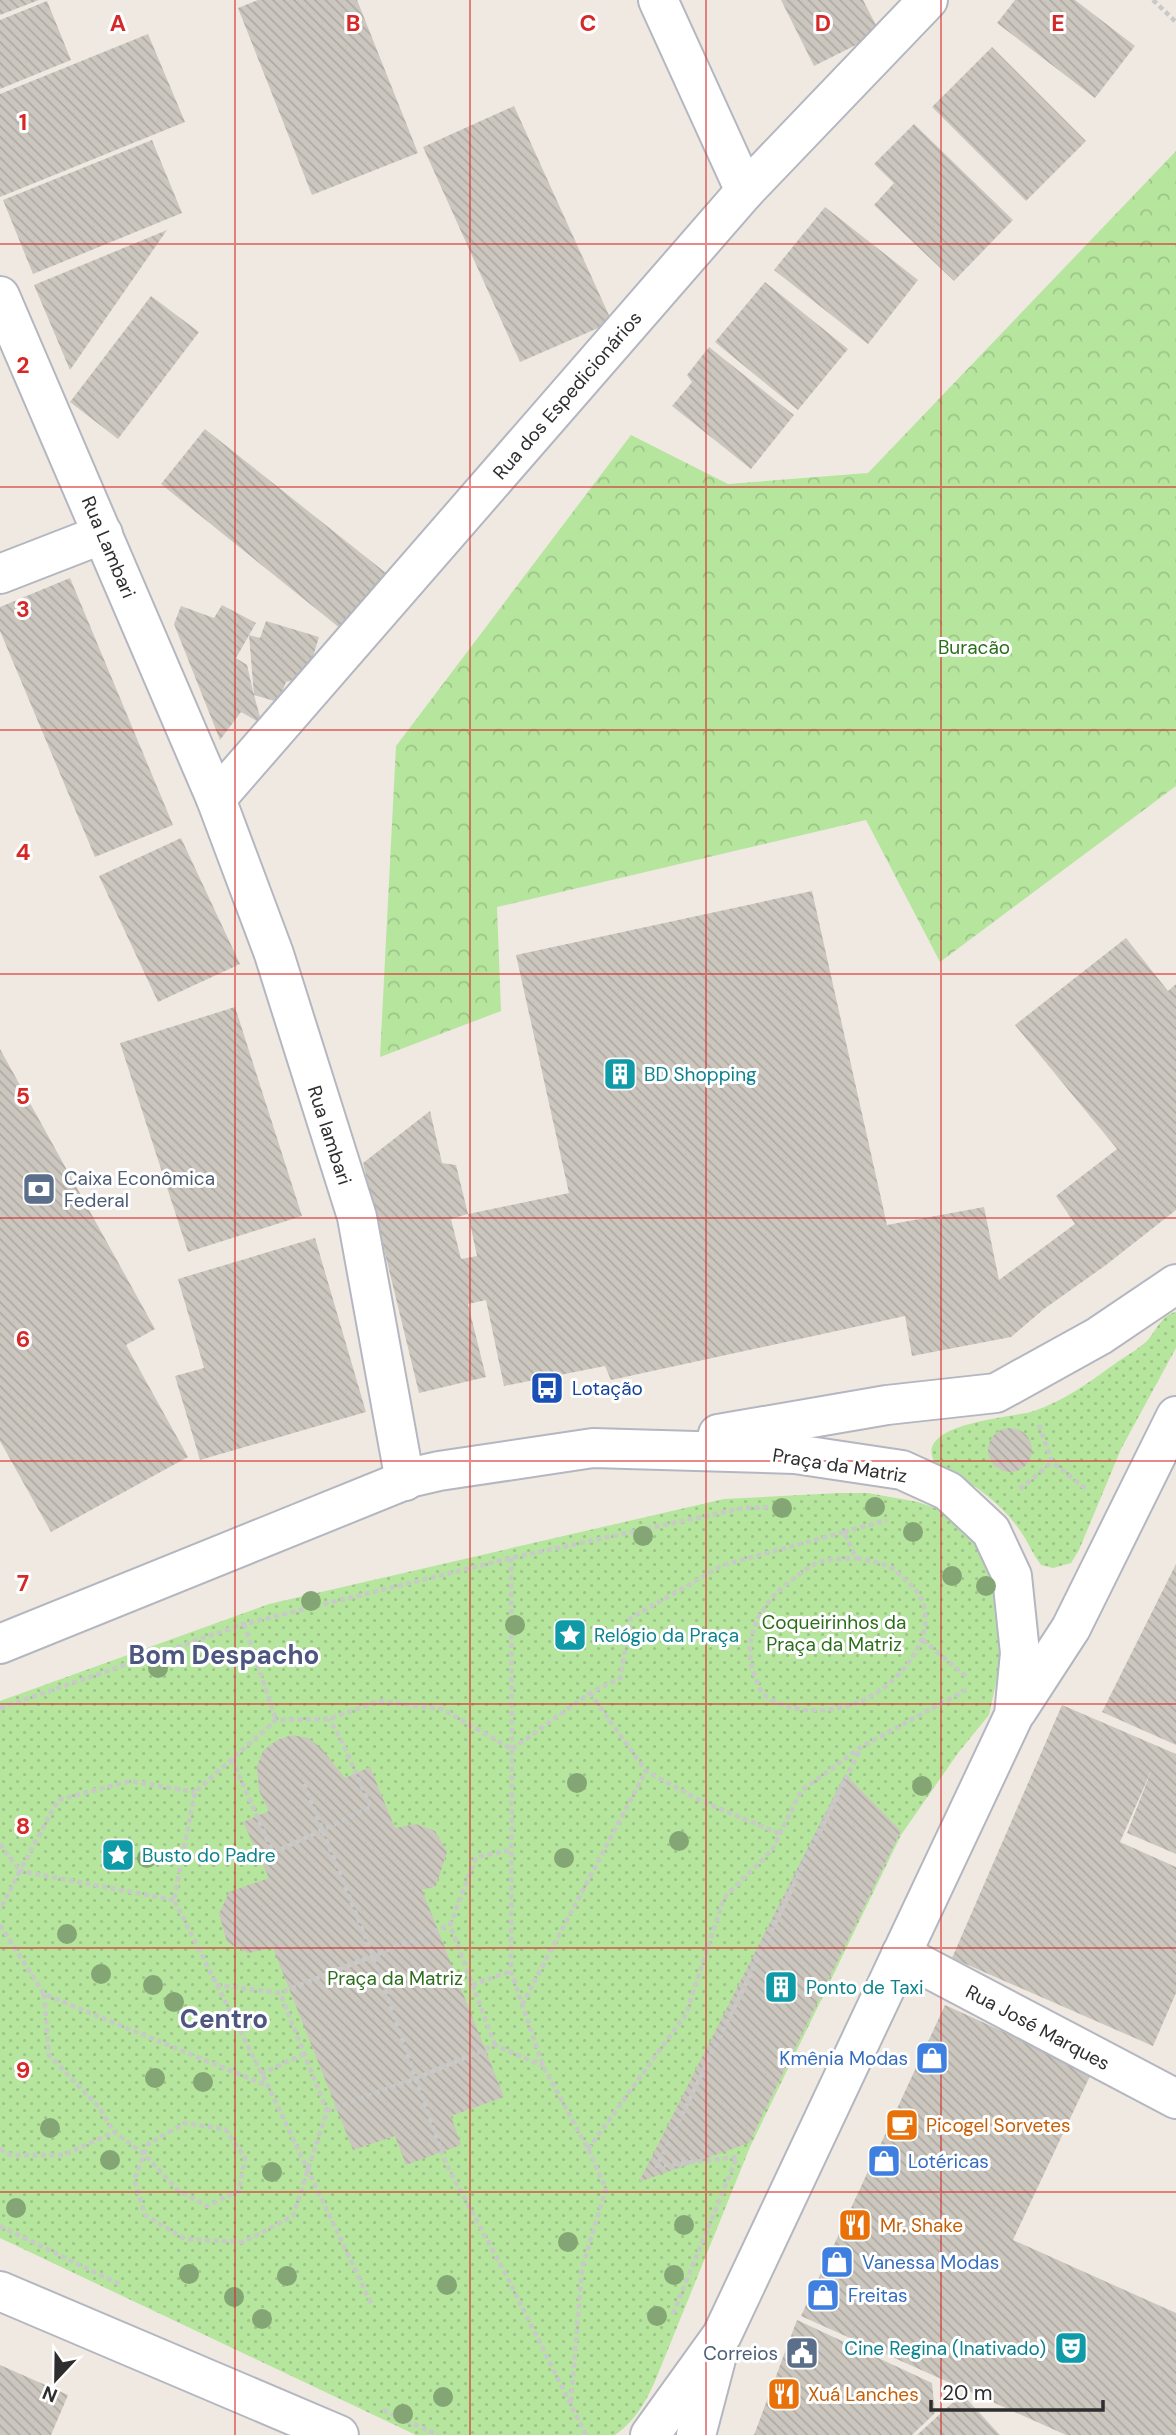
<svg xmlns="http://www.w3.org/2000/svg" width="1176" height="2435" viewBox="0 0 1176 2435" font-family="'DM Sans',sans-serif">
  <defs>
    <pattern id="forest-crowns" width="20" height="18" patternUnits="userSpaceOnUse" patternTransform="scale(1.75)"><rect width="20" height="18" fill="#b6e59e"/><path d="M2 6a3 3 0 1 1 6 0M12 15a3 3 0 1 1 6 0" fill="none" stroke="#9dc588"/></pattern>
    <pattern id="park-dots" width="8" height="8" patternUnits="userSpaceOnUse" patternTransform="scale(1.75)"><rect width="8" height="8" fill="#b6e59e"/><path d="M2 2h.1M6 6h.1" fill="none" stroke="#9dc588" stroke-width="1.8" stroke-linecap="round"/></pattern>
    <pattern id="building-back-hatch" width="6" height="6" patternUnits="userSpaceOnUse" patternTransform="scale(1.75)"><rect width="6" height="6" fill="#cbc7bf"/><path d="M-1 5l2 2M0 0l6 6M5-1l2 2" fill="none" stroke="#afaba4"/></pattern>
  </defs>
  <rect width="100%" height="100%" fill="#efe9e1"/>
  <polygon fill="url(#forest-crowns)" points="1176,151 1176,786 940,962 866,820 497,907 501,1011 380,1057 396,746 631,435 728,484 868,473"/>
  <g fill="url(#park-dots)">
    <path d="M 1176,1312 L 1176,1348 L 1121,1449 L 1079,1550 L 1071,1563 L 1053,1568 L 1041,1565 C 1034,1556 1030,1547 1025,1538 C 1012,1517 996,1502 977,1488 C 967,1481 937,1469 933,1459 C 919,1422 1013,1418 1034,1411 C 1064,1401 1091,1381 1116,1363 C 1126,1356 1138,1349 1147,1341 C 1156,1331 1162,1314 1176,1312 Z"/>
    <path d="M 839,1493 L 868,1493 L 918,1502 L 938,1509 L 956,1521 L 972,1535 L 996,1580 L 1002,1653 L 996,1683 L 989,1715 L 958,1753 L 901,1835 L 750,2147 L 660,2369 C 649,2396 639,2418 615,2435 L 416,2435 L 0,2238 L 0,1701 L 269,1604 L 724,1499 Z"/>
  </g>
  <g fill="url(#building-back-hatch)">
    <polygon points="0,0 39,0 0,15"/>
    <polygon points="258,0 357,0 418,153 312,195 238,8"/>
    <polygon points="781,0 863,0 880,33 814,66"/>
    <polygon points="1015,0 1075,0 1135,46 1095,98 997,23"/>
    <polygon points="47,1 71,60 0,89 0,20"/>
    <polygon points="148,34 185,122 0,197 0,94"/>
    <polygon points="992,47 1086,141 1026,201 932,107"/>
    <polygon points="514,106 612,322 520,362 423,147"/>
    <polygon points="914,124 1013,220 954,281 874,205 894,183 874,164"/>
    <polygon points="152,140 182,213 33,274 3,200"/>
    <polygon points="825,207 918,280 868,344 774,270"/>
    <polygon points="167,230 70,370 34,285"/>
    <polygon points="765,282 848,349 798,410 715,342"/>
    <polygon points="151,296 199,332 118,439 70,402"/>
    <polygon points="709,347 794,415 751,469 672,406 692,382 687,375"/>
    <polygon points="205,429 391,577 346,633 161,484"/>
    <polygon points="70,578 173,825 95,857 0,631 0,607"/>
    <polygon points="222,605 256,623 236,658 247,665 254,695 249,635 260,638 266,621 319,637 307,676 286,682 278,702 254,695 262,724 241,712 220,740 174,624 181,606 214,618"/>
    <polygon points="181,838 240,964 158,1002 99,876"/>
    <polygon points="812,891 887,1225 984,1207 999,1280 1075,1224 1056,1196 1117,1149 1015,1025 1126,938 1168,991 1176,984 1176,1210 1106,1265 1044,1309 1011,1337 912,1356 905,1316 611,1380 605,1366 504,1386 486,1300 468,1304 486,1377 419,1393 363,1163 430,1111 442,1163 456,1165 468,1214 451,1219 461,1259 477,1256 468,1214 569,1193 516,955"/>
    <polygon points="235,1007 302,1216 188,1252 120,1043"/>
    <polygon points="0,1049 155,1329 126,1345 188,1457 51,1532 0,1441"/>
    <polygon points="315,1238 366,1412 200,1460 175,1376 204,1368 178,1279"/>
    <circle cx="1010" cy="1450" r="22"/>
    <polygon points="1176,1564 1176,1745 1102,1712"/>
    <polygon points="1062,1705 1176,1754 1176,1854 1127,1833 1152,1769 1120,1842 1176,1867 1176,1993 1153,2046 952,1958"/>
    <polygon points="292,1735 308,1738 321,1748 345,1778 370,1767 395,1828 416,1824 435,1831 447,1852 436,1886 422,1890 504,2097 451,2116 461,2145 406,2165 395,2136 353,2150 273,1948 248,1953 227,1942 219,1914 229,1892 269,1878 243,1822 269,1811 259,1791 257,1766 263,1751 277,1740"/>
    <polygon points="845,1774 901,1831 749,2143 639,2182"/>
    <polygon points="945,2005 1092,2072 1013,2240 1176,2313 1176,2435 1066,2435 801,2316"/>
    <polygon points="797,2320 932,2383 935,2413 912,2435 754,2435"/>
    <polygon points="0,2365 68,2395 51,2435 0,2435"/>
    <polygon points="962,2394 1000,2435 917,2435"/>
  </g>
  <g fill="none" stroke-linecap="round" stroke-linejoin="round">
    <defs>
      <g id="minor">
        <polyline points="658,0 745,191"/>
        <polyline points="0,296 216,799 274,954 357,1217 405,1481"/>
        <polyline points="0,574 103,534"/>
        <polyline points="216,799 745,191 928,0"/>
        <polyline points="901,1954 1176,2099"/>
      </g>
      <g id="secondary">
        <polyline points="718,1434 887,1405 996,1393 1099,1336 1176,1284"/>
        <polyline points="0,1644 413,1477 439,1471 593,1448 795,1454 902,1470 948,1491 991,1531 1012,1576 1020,1653 1014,1715 722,2335 650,2435"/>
        <polyline points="1017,1711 1071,1628 1176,1416"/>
        <polyline points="0,2291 339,2435"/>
        <polyline points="696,2435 716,2359"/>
      </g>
    </defs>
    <use href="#minor" stroke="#b4b7c1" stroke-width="42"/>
    <use href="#secondary" stroke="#b4b7c1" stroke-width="42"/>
    <g stroke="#c9c9c9" stroke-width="4.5" stroke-dasharray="5 3.5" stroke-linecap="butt">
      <polyline points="1153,0 1176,22"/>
      <polyline points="1039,1425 1052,1462 1086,1489"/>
      <polyline points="1020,1489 1052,1462"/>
      <polyline points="844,1532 887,1520"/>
      <polyline points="511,1558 512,1748"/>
      <path d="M 857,1558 C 866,1560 878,1562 888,1566 C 895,1569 902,1577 908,1582 C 949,1618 910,1673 873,1695 C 843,1713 797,1717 767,1697 C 760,1692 759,1686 756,1679 C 738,1638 763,1599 797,1576 C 804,1571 812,1564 820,1562 C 831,1558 845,1559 857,1558 Z"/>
      <polyline points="244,1624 276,1720"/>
      <polyline points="923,1640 968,1678"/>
      <polyline points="590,1693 646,1771 699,1800 780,1834"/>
      <polyline points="0,1708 244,1624 511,1558 743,1508 780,1507"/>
      <polyline points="512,1749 590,1693 620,1678 631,1618 723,1565 844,1532 856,1558"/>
      <polyline points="232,1759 273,1853 371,1807 343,1744 329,1719"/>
      <polyline points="304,1784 373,1956 446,2164 504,2271 586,2435"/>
      <polyline points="0,1844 20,1871 0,1910"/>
      <polyline points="174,1900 20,1871 58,1800 130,1781 195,1792"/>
      <polyline points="0,1925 44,1994 268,2086"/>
      <polyline points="216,1985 280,1993 450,1925"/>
      <polyline points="472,1985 511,1971"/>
      <polyline points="44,1994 49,2055 99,2107 114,2132"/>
      <polyline points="522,2005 646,1771"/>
      <polyline points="495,2045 450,1925 476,1857 511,1850"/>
      <polyline points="261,2074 304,2054"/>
      <polyline points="327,2111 417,2078 495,2045 543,2066"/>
      <polyline points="0,2149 11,2155 64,2155 114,2132 144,2154 178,2190 207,2206 239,2191 245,2158 225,2129 185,2123 148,2144 134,2180 145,2215 185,2239 243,2242 293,2216 327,2111 280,1993"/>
      <polyline points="588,2149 686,2014 724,1898 772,1850 801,1791 861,1747 966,1690"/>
      <polyline points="0,2226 119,2284"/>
      <polyline points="371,2303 268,2086 174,1900 195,1792 276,1720 329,1719 379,1701 442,1709 512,1749 511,1971 543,2066 588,2149 606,2189 582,2268 571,2402"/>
      <polyline points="673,2314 737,2157 657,2166 861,1747"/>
      <polyline points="383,2410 438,2435"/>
    </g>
    <use href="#minor" stroke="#fff" stroke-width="38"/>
    <use href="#secondary" stroke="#fff" stroke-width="38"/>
  </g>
  <g fill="#84a574">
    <circle cx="875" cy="1507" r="10"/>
    <circle cx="782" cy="1508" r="10"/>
    <circle cx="913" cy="1532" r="10"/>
    <circle cx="643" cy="1536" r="10"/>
    <circle cx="952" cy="1576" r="10"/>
    <circle cx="986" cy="1586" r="10"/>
    <circle cx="311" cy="1601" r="10"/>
    <circle cx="515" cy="1625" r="10"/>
    <circle cx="158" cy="1668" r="10"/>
    <circle cx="577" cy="1783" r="10"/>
    <circle cx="922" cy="1786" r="10"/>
    <circle cx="679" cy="1841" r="10"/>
    <circle cx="147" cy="1858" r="10"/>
    <circle cx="564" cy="1858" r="10"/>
    <circle cx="67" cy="1934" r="10"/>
    <circle cx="101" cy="1974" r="10"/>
    <circle cx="153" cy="1985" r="10"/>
    <circle cx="174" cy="2002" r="10"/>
    <circle cx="155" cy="2078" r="10"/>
    <circle cx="203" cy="2082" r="10"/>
    <circle cx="50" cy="2128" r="10"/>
    <circle cx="110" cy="2160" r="10"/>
    <circle cx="272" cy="2172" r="10"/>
    <circle cx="16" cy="2208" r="10"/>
    <circle cx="684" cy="2225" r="10"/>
    <circle cx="568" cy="2242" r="10"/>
    <circle cx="189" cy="2274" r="10"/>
    <circle cx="674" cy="2275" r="10"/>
    <circle cx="287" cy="2276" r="10"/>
    <circle cx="447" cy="2285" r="10"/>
    <circle cx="234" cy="2297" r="10"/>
    <circle cx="657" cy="2316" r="10"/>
    <circle cx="262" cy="2319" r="10"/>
    <circle cx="443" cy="2397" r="10"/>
    <circle cx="403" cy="2414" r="10"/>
  </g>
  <path fill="none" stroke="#d62828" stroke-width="2" stroke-opacity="0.55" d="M 235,0 L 235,2435M 470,0 L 470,2435M 706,0 L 706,2435M 941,0 L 941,2435M 0,244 L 1176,244M 0,487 L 1176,487M 0,730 L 1176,730M 0,974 L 1176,974M 0,1218 L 1176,1218M 0,1461 L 1176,1461M 0,1704 L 1176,1704M 0,1948 L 1176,1948M 0,2192 L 1176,2192"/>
  <defs>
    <symbol id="building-square" viewBox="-11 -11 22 22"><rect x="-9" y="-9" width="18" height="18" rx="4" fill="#0f9aa8" stroke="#fff"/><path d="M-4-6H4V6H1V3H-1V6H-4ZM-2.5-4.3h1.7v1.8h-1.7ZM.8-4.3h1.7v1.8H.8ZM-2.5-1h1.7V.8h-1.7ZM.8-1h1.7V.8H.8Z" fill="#fff"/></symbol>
    <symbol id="bank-square" viewBox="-11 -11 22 22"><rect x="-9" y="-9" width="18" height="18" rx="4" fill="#5c6f8a" stroke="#fff"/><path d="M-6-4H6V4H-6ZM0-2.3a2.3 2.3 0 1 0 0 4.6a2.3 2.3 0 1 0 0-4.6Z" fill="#fff"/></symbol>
    <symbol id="bus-square" viewBox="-11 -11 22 22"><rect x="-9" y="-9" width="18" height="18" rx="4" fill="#1a4fb4" stroke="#fff"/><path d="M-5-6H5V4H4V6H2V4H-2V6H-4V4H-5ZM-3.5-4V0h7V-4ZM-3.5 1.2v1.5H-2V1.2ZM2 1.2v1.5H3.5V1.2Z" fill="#fff"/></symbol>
    <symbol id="sight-square" viewBox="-11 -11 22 22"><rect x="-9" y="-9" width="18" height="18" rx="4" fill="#0f9aa8" stroke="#fff"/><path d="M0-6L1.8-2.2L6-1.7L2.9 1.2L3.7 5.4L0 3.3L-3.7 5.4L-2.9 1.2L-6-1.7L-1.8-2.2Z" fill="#fff"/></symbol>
    <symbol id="shop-square" viewBox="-11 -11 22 22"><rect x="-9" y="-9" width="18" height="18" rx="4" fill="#3f7fe0" stroke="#fff"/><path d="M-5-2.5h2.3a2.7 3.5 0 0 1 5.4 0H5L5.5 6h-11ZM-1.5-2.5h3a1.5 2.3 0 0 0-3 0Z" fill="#fff"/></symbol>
    <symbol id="cafe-square" viewBox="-11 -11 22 22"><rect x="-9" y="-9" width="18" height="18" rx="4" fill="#e8710a" stroke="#fff"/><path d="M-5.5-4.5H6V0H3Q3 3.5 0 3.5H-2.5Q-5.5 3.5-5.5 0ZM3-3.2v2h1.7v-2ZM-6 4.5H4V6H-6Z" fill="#fff"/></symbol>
    <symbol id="restaurant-square" viewBox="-11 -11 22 22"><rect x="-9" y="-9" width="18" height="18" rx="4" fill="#e8710a" stroke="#fff"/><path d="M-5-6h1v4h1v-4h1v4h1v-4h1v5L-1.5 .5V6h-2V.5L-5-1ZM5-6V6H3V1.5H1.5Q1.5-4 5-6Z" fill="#fff"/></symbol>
    <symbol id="theatre-square" viewBox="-11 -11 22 22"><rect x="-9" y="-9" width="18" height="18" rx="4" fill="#0f9aa8" stroke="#fff"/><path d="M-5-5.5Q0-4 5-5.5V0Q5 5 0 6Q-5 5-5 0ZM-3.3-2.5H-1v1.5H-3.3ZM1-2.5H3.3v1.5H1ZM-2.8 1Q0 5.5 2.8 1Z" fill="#fff"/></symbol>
    <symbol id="civic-square" viewBox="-11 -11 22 22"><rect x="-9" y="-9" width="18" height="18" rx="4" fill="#5c6f8a" stroke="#fff"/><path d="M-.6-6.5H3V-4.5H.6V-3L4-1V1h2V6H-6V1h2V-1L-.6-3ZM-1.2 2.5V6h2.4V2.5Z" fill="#fff"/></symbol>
  </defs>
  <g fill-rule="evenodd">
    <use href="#building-square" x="601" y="1055" width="38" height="38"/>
    <use href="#bank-square" x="20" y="1170" width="38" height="38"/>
    <use href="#bus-square" x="528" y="1369" width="38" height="38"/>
    <use href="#sight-square" x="551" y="1616" width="38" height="38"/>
    <use href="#sight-square" x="99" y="1836" width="38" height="38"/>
    <use href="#building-square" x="762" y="1968" width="38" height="38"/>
    <use href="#shop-square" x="913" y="2039" width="38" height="38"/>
    <use href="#cafe-square" x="883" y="2106" width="38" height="38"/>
    <use href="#shop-square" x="865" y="2142" width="38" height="38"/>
    <use href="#restaurant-square" x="836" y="2206" width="38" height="38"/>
    <use href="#shop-square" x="818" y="2243" width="38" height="38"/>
    <use href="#shop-square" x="804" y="2276" width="38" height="38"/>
    <use href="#theatre-square" x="1052" y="2329" width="38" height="38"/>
    <use href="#civic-square" x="783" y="2334" width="38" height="38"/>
    <use href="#restaurant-square" x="765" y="2375" width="38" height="38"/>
  </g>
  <g text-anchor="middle" stroke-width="6" stroke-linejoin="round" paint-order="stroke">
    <g font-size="19" fill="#2e2e2e" stroke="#fff">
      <text transform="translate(567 395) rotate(-49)" y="7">Rua dos Espedicionários</text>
      <text transform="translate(109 547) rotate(67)" y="7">Rua Lambari</text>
      <text transform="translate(330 1135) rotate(72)" y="7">Rua lambari</text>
      <text transform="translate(840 1465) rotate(9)" y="7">Praça da Matriz</text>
      <text transform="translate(1038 2027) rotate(28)" y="7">Rua José Marques</text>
    </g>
    <g font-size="19" fill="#2c6e1b" stroke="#fff">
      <text x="974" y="654">Buracão</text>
      <text x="834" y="1629">Coqueirinhos da<tspan x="834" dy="22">Praça da Matriz</tspan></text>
      <text x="395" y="1985">Praça da Matriz</text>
    </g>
    <g font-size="19" fill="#0d838f" stroke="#fff" text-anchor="start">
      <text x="644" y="1081">BD Shopping</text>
      <text x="594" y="1642">Relógio da Praça</text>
      <text x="142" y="1862">Busto do Padre</text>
      <text x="806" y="1994">Ponto de Taxi</text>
      <text x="1046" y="2355" text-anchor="end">Cine Regina (Inativado)</text>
    </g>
    <g font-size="19" fill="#4e5e75" stroke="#fff" text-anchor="start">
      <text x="64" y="1185">Caixa Econômica<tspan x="64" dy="22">Federal</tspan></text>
      <text x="778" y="2360" text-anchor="end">Correios</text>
    </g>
    <g font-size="19" fill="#164399" stroke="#fff" text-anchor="start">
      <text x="572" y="1395">Lotação</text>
    </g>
    <g font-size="19" fill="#366cbe" stroke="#fff" text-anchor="start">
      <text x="908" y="2065" text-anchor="end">Kmênia Modas</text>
      <text x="908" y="2168">Lotéricas</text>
      <text x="862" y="2269">Vanessa Modas</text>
      <text x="848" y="2302">Freitas</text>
    </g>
    <g font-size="19" fill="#c56008" stroke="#fff" text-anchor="start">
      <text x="926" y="2132">Picogel Sorvetes</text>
      <text x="880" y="2232">Mr. Shake</text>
      <text x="808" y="2401">Xuá Lanches</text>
    </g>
    <g font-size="26" font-weight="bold" fill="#4d5680" stroke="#fff">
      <text x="224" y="1664">Bom Despacho</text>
      <text x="224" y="2028">Centro</text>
    </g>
  </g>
  <g font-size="23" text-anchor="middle" font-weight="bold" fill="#d62828" stroke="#fff" stroke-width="6" stroke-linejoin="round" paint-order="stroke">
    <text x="118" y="31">A</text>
    <text x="353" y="31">B</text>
    <text x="588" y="31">C</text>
    <text x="823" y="31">D</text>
    <text x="1058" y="31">E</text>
    <text x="23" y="130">1</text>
    <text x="23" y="373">2</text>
    <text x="23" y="617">3</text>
    <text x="23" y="860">4</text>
    <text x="23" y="1104">5</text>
    <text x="23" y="1347">6</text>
    <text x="23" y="1591">7</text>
    <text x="23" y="1834">8</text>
    <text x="23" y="2078">9</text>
  </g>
  <g transform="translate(56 2379) rotate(202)" stroke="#ffffff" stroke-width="5" paint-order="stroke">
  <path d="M0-5L12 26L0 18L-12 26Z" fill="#2e2e2e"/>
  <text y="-10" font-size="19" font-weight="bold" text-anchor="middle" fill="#2e2e2e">N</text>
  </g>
  <path d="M931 2400v10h172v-10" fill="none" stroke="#2e2e2e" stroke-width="3.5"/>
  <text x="942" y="2400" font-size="21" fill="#2e2e2e" stroke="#ffffff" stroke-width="5" paint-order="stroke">20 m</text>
</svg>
